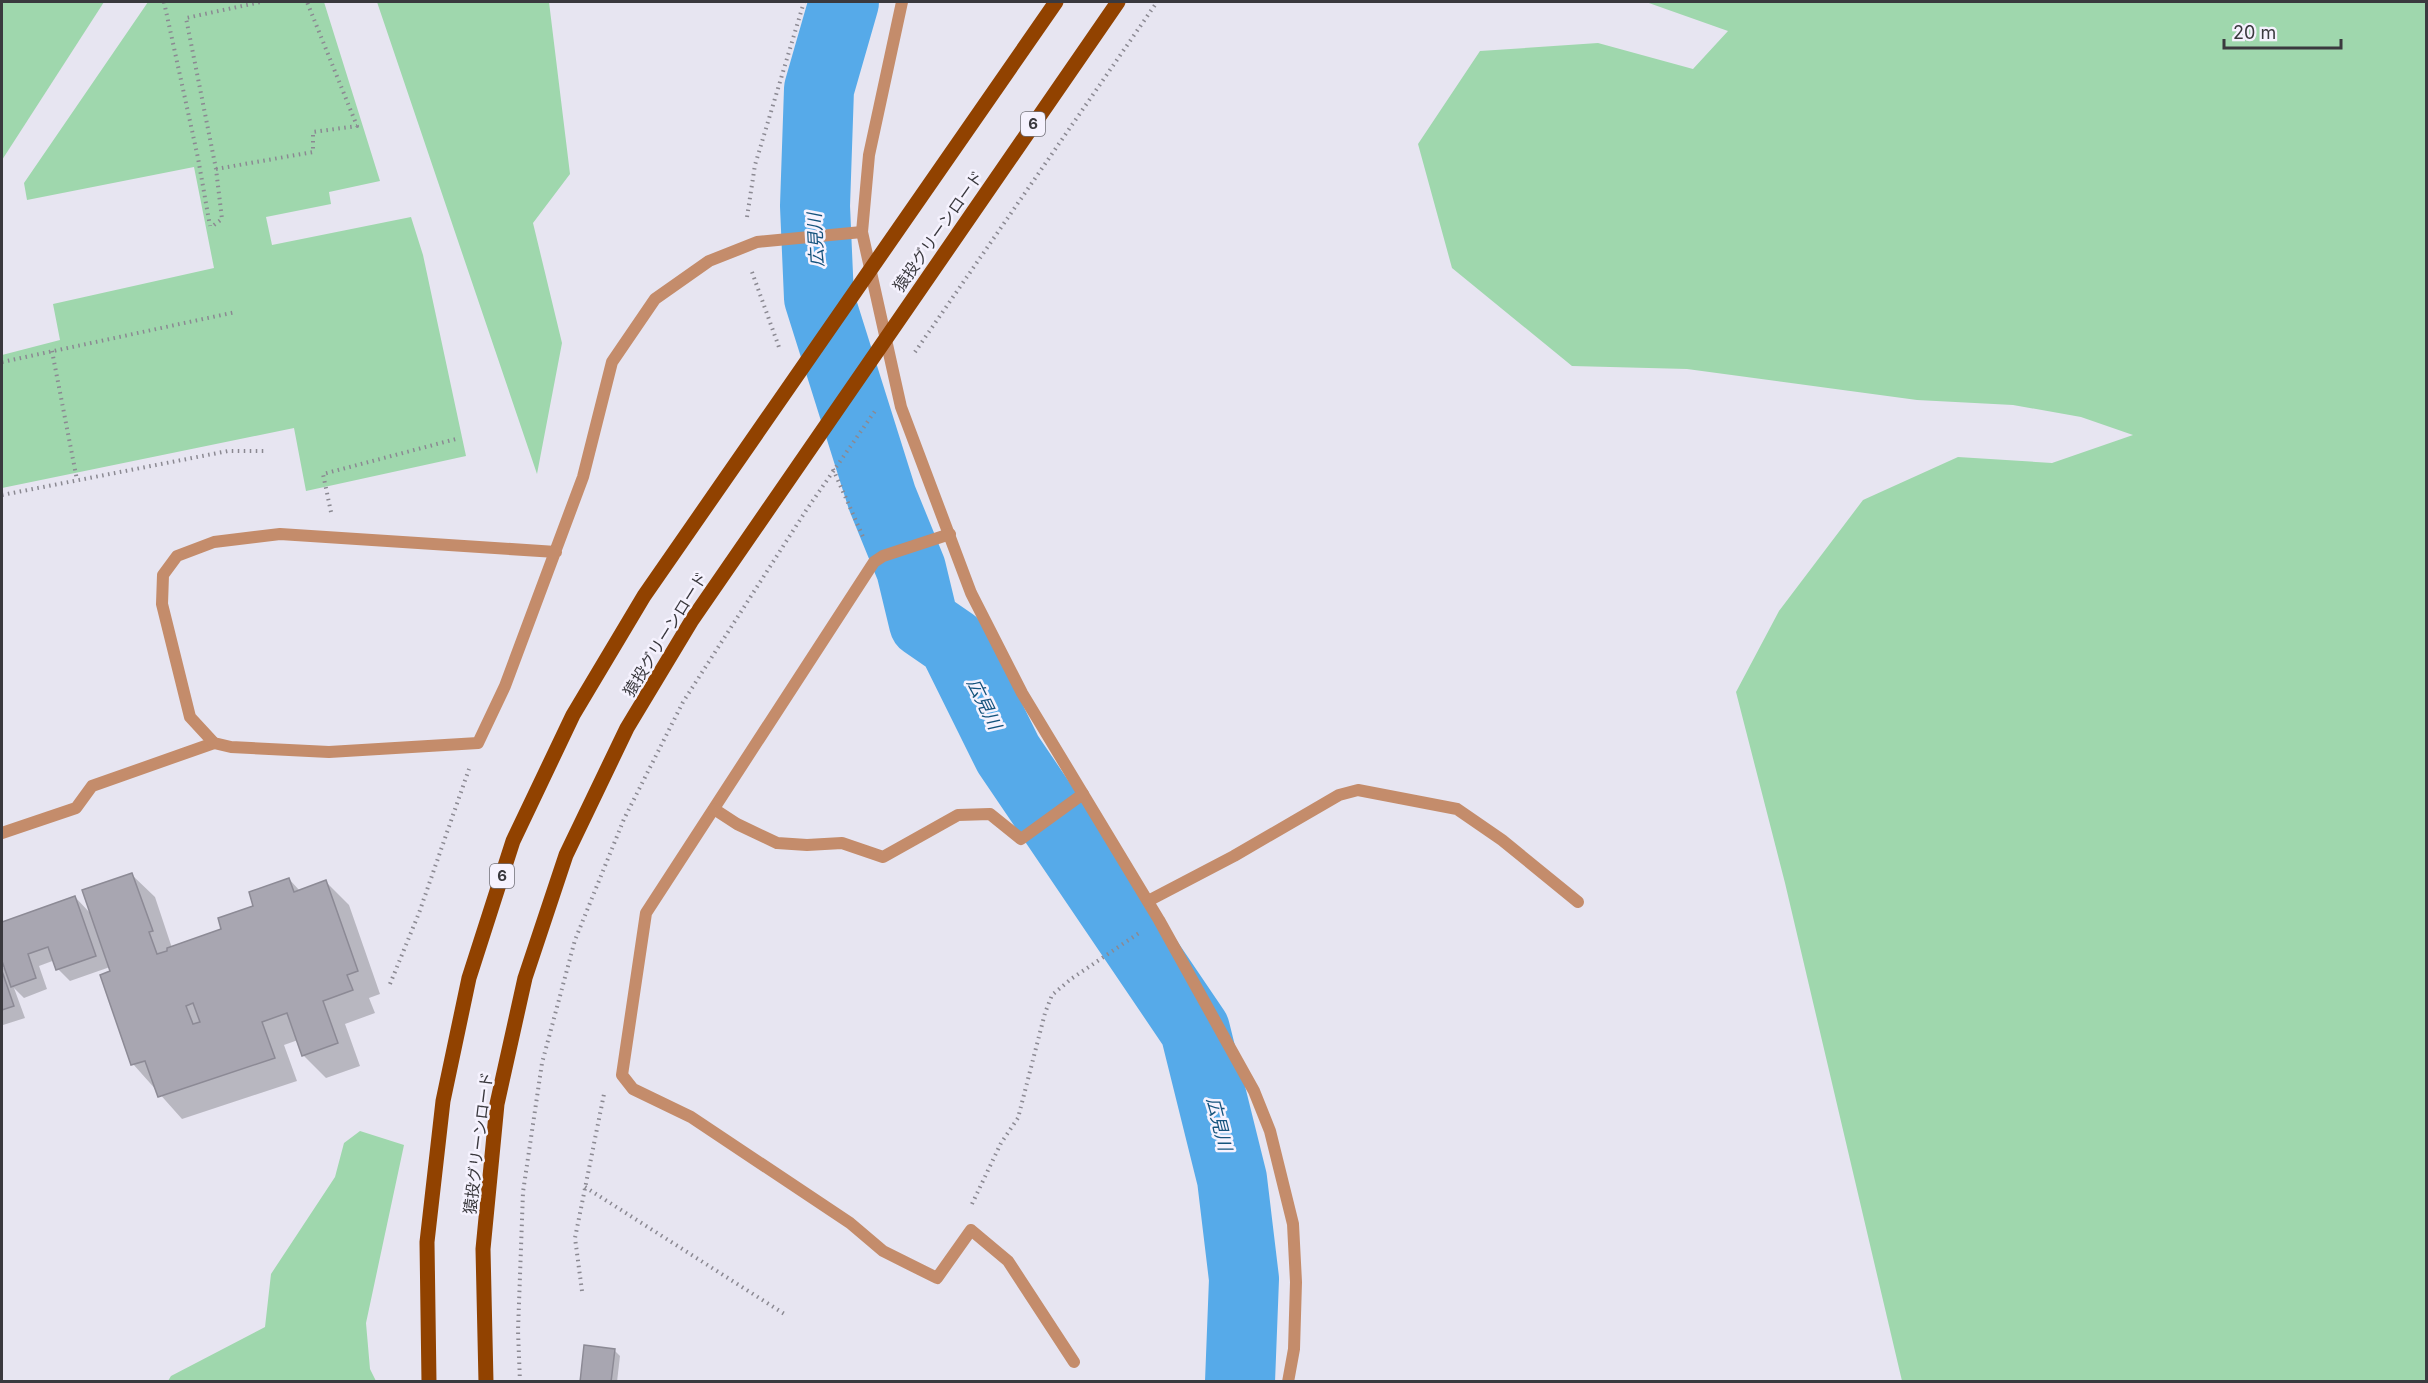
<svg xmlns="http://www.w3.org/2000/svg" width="2428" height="1383" viewBox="0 0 2428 1383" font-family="Inter,'Noto Sans JP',sans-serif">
  <rect width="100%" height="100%" fill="#e7e5f1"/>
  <g fill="#9fd7ad">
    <polygon points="2,2 104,2 2,160"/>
    <polygon points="148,2 324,2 380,181 329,192 331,204 266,217 272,245 411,217 423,255 466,456 306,491 294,428 2,488 2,355 60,340 53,304 214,268 194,167 27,200 24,183"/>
    <polygon points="377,2 549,2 570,174 533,223 562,343 537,474"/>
    <polygon points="1646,2 2426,2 2426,1381 1902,1381 1785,883 1736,692 1779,611 1863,500 1958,457 2052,463 2133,435 2081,417 2013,405 1917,400 1687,369 1572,366 1452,268 1418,144 1480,51 1598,43 1693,69 1728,31"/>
    <polygon points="360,1131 404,1145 366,1323 370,1369 376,1381 168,1381 171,1376 265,1327 271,1274 335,1177 344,1143"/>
  </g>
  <g fill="#0003">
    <polygon points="132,875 155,897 172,948 223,930 289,879 300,891 326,882 349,905 380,994 369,998 375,1013 345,1024 360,1066 326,1078 303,1055 298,1040 284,1045 297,1081 182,1119 133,1064 110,967 70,981 58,969 55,960 39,966 47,989 24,998 14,988 25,1018 3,1025 2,966 7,971 2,956 2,924 75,897 91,914"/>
    <polygon points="614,1350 620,1356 617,1382 582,1382"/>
  </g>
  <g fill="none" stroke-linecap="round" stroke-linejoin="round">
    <polyline stroke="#56aae9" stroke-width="70" points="844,2 819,89 815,206 819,298 882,498 911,569 924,623 953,643 1008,754 1195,1030 1232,1179 1244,1279 1240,1382"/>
  </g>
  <g fill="#a8a6b1" stroke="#8c8a95" stroke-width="1.5" fill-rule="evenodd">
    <path d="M 132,873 L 153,931 L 149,932 L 157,954 L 167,951 L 167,948 L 221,929 L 218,918 L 253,906 L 249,892 L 289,878 L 294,892 L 326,880 L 358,971 L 347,975 L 353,990 L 323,1001 L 338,1043 L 302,1056 L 287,1013 L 262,1022 L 275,1058 L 158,1097 L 145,1061 L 131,1065 L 100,975 L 110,971 L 82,890 ZM 193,1003 L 200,1022 L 193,1024 L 186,1006 Z"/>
    <polygon points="75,896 96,956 56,970 48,947 28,954 36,978 11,987 2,961 2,922"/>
    <polygon points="2,971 14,1006 2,1010"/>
    <polygon points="584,1345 615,1349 611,1382 580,1382"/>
  </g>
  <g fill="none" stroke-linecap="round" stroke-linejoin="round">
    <g stroke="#8b8992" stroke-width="4" stroke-dasharray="1.5 4.5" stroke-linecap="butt">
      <polyline points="164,2 198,158 210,226"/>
      <polyline points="216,169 313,152 313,132 357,126 307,2"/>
      <polyline points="747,217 755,165 804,2"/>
      <polyline points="214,225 222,219 216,169 186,18 261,2"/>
      <polyline points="752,272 780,350"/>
      <polyline points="52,351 77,480"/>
      <polyline points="915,352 1157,2"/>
      <polyline points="2,362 236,312"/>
      <polyline points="833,469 864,539"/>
      <polyline points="2,495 228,451 266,451"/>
      <polyline points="331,512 323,474 456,439"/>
      <polyline points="390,984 419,913 469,769"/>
      <polyline points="585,1187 786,1315"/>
      <polyline points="972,1204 1001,1143 1018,1118 1045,1013 1052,995 1071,979 1139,933"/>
      <polyline points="582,1291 575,1238 604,1094"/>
      <polyline points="520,1382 518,1331 523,1192 542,1063 575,940 624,819 683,702 807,509 875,411"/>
    </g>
    <polyline stroke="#c48c6b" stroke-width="12" points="2,833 76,808 92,786 214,743"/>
    <g stroke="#c48c6b" stroke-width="12">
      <polyline points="902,2 869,155 862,232 901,407 971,593 1022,693 1159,920 1254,1091 1270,1131 1293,1224 1296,1282 1294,1349 1288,1382"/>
      <polyline points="950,534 883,556 874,562 646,913 622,1075 633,1089 691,1117 850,1223 883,1251 937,1278 971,1230 1008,1261 1074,1362"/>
      <polyline points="556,552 280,534 214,542 177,556 163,575 162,604 190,717 214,743 231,747 329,752 478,743 505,686 583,477 612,362 655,299 709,261 757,242 862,232"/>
      <polyline points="714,809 737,824 777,843 807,845 842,843 883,857 958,815 990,814 1021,839 1083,794"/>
      <polyline points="1148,901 1234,856 1339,795 1358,790 1457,809 1502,840 1578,902"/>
    </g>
    <g stroke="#914200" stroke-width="15">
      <polyline points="429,1382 427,1242 443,1101 469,978 513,841 573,715 644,596 1056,2"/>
      <polyline points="486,1382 483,1249 497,1104 525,978 566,855 627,728 692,620 1118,2"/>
    </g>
  </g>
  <g text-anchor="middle" stroke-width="5" stroke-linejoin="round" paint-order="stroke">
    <g fill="#f5f2fe" stroke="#727078" stroke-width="1.5">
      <rect x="1021" y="112" width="24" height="24" rx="4.5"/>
      <rect x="490" y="864" width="24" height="24" rx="4.5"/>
    </g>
    <g font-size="15" font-weight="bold" fill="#3a393e">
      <text x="1033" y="129">6</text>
      <text x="502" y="881">6</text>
    </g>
    <g font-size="16" fill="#3a393e" stroke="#f5f2fe">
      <text transform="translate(938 231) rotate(-55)" y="6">猿投グリーンロード</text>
      <text transform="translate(665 634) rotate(-58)" y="6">猿投グリーンロード</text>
      <text transform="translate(478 1143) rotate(-83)" y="6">猿投グリーンロード</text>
    </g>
    <g font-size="18" font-style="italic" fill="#15537d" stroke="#f5f2fe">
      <text transform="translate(816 240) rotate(-93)" y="6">広見川</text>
      <text transform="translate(984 704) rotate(64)" y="6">広見川</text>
      <text transform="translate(1219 1124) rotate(76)" y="6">広見川</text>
    </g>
  </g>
  <rect width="2428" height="1383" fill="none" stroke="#3a393e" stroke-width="6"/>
  <path d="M2224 39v9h117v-9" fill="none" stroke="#3a393e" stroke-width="3"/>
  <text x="2233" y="39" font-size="18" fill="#3a393e" stroke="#f5f2fe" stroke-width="4.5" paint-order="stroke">20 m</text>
</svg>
